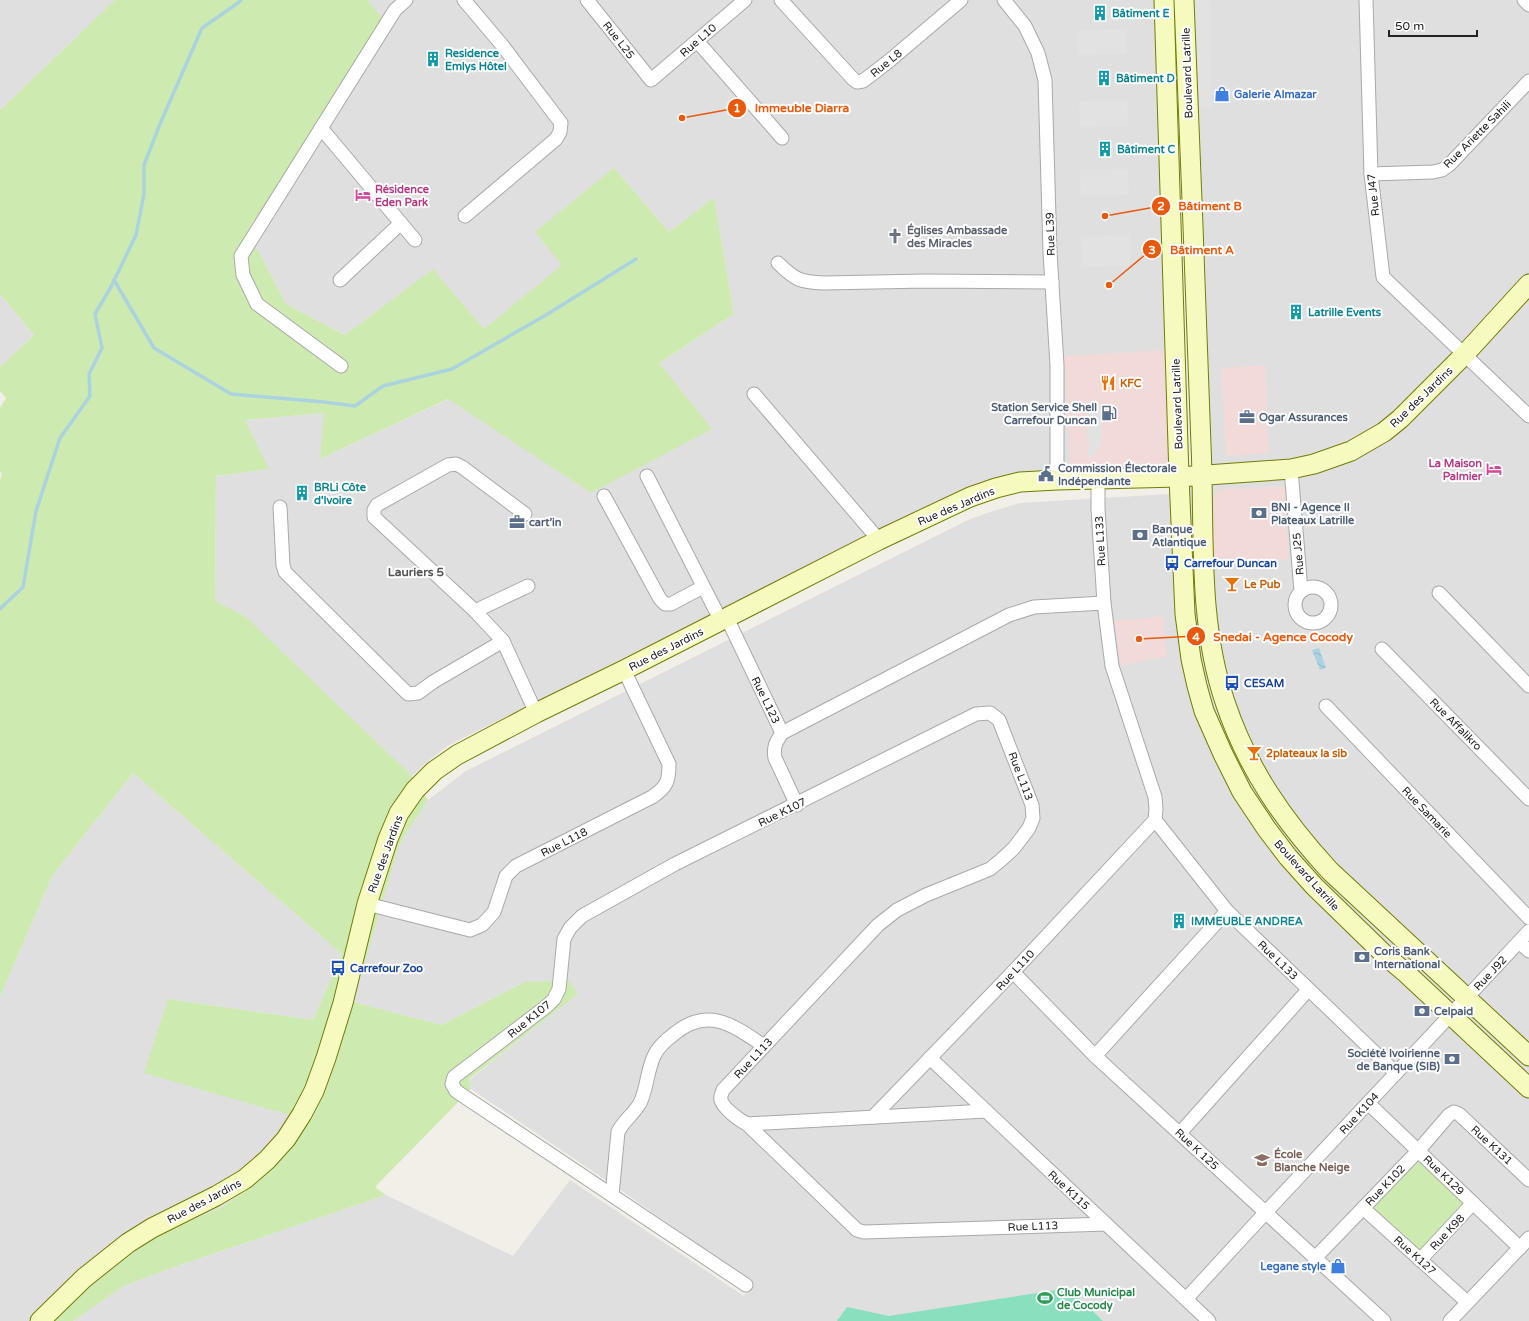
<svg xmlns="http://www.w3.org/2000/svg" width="1529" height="1321" viewBox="0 0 1529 1321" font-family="'Varela Round',sans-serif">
  <defs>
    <pattern id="water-waves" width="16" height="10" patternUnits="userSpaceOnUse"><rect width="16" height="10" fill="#aad3df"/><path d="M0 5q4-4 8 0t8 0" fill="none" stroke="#92b5bf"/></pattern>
  </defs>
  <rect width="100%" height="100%" fill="#f2efe9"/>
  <g fill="#e0dfdf">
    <polygon points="0,0 115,0 0,110"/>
    <polygon points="367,0 1154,0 1166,350 1071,471 1014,476 983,482 956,493 449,745 426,763 412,776 215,602 216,476 268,469 245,420 325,413 320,459 449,399 591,493 659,363 734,314 714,199 669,232 614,168 563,265 484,329 433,270 345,335 286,304 255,245 390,26"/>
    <polygon points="1195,0 1529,0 1529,1321 73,1321 122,1287 166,1270 386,1195 513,1256 570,1180 744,1296 751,1282 622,1191 471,1089 469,1080 577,994 524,982 442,1025 352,1002 399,845 428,800 466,771 968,520 990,512 1020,503 1169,494 1212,461"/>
    <polygon points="0,294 34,335 0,367"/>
    <polygon points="133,773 342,954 313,1020 168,999 309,1119 292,1144 273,1168 247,1190 222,1207 151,1238 41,1321 0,1321 0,997 52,876"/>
  </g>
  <g fill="#f2dad9">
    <polygon points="1166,350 1172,465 1071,471 1064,356"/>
    <polygon points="1265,365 1269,453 1226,456 1221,368"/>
    <polygon points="1285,486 1288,559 1213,563 1211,502 1217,491 1224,489"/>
    <polygon points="1163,616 1167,656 1120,666 1115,621"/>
  </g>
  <g fill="#cdebb0">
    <polygon points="115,0 367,0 390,26 255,245 286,304 345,335 433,269 484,329 562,265 535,232 614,168 669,232 714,198 734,314 659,363 712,429 591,493 448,399 320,459 324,413 245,420 269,469 216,476 215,601 246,617 412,776 428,800 399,845 353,1002 442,1025 524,982 568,980 578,994 469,1079 471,1089 375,1187 386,1195 166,1270 122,1287 73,1321 41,1321 132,1249 151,1238 222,1207 247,1190 273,1168 309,1119 272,1110 144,1073 168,999 313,1020 342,954 133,773 52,876 0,997 0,481 2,474 0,471 0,408 6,398 0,391 0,367 34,335 0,294 0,110"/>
    <polygon points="1418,1159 1465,1203 1419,1252 1372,1207"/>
  </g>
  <polygon fill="#88e0be" points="1069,1288 1103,1321 837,1321 847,1307 889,1316"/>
  <g fill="#e2e2e2">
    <polygon points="1190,0 1209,0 1212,107 1193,108"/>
    <polygon points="1126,29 1127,54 1079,55 1078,30"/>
    <polygon points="1127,100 1128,126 1080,127 1079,101"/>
    <polygon points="1128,169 1129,195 1081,196 1080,170"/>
    <polygon points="1129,235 1130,266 1082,267 1081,237"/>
    <polygon points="1101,405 1102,441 1094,457 1088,458 1086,406"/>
  </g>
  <polygon fill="url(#water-waves)" points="1319,648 1326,668 1320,670 1312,650"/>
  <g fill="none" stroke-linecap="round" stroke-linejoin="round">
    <g stroke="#aad3df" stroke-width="3.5">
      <polyline points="114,280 154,348 231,394 324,402 355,406 383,386 452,369 546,315 636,259"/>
      <polyline points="0,609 23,587 36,511 60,438 90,396 89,374 102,348 95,314 112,285 136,235 144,194 144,165 160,124 202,28 238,3 241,0"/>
    </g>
    <defs>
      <g id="street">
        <polyline points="464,0 502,45 561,123 560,132 556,139 465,216"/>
        <polyline points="587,0 651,80 745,0"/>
        <polyline points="781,0 853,79 857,82 863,81 889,61 961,0"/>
        <polyline points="1004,0 1025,26 1038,53 1045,80 1050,252 1057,365 1057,480"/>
        <polyline points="1366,0 1371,174 1383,277 1529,416"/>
        <polyline points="1524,0 1529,5"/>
        <polyline points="697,41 782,138"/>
        <polyline points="321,128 415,240"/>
        <polyline points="1371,174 1433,172 1442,170 1449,165 1529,81"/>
        <path d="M 778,263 C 795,280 800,282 824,283 L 926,281 L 1052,282"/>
        <polyline points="340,280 401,223"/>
        <polyline points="341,366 257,304 243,275 241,256 395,10 406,0"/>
        <polyline points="754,394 879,540"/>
        <polyline points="1291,469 1301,591"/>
        <polyline points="647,476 721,621"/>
        <polyline points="1098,479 1098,509 1104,603 1112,666 1155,797 1156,809 1155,820"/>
        <polyline points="604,496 660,599 665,604 671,604 703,587"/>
        <polyline points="280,507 283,565 285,572 408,694 418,693 433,682 503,641"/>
        <polyline points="525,514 462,467 456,464 448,465 377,505 374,510 374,517 475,611 503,641 536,713"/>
        <circle cx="1313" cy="605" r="18"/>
        <polyline points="1439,593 1529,686"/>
        <polyline points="475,611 528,586"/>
        <path d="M 727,618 L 782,733 C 776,742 773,747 775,758 L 797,805"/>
        <polyline points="1382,649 1529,799"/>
        <polyline points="1326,706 1529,918"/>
        <polyline points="782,733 1009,615 1034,607 1104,603"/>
        <polyline points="1155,820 1227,911 1396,1073"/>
        <path d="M 367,904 L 470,930 L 482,925 L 494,912 L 506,876 L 516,866 L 652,797 C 667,787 669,781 669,764 L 624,670"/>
        <polyline points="1519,942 1529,951"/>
        <polyline points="1013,972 1095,1056 1384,1321"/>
        <polyline points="1095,1056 1227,911"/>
        <polyline points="930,1058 1209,1321"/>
        <polyline points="1368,1103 1520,1248"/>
        <polyline points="873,1117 1013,972 1155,820"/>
        <polyline points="747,1124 986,1111"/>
        <polyline points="1180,1133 1308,990"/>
        <path d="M 612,1195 L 618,1132 C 623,1121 634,1114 640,1103 C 647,1089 647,1071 654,1056 C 658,1047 666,1040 674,1034 C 708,1006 733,1025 764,1046"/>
        <polyline points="1363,1208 1467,1302"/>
        <polyline points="1316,1257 1418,1151 1449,1115 1454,1112 1459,1114 1529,1180"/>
        <polyline points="1420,1260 1473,1203"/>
        <path d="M 746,1285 L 456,1091 L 452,1084 L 454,1077 L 547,1006 L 554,999 L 559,989 L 564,939 L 570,928 L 582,916 L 675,864 L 976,714 L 990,713 L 999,720 L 1032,805 L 1033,818 L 1029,828 L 1014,848 L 1001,860 L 990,869 L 926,895 L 897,910 L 878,925 L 723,1090 C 722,1093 720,1096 721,1100 C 723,1108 739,1120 747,1124 L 857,1230 L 864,1232 L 1106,1224"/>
        <polyline points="1186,1299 1266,1212 1529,931"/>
        <polyline points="1450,1321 1529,1238"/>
      </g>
      <g id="secondary">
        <polyline points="1164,0 1179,477 1185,614 1191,659 1197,686 1204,711 1223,754 1242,792 1266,828 1288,857 1314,886 1388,958 1406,973 1529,1088"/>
        <path d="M 1184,0 C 1190,148 1196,297 1201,445 C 1205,531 1197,619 1225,702 C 1247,768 1283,820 1330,871 L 1529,1056"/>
        <polyline points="40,1321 84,1278 128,1243 152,1228 216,1196 245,1179 267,1160 286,1139 302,1114 314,1091 326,1058 343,1003 367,904 388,839 399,813 415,790 434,771 457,755 536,713 624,670 879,540 970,497 996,488 1020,482 1057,480 1179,477 1291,469 1314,464 1351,451 1384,432 1400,419 1464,355 1529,284"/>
      </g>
    </defs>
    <use href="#street" stroke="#a9a9a9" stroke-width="15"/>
    <use href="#secondary" stroke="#707d05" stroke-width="21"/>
    <use href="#street" stroke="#fff" stroke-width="13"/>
    <use href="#secondary" stroke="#f7fabf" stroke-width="19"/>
  </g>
  <defs>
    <symbol id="building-bare" viewBox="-9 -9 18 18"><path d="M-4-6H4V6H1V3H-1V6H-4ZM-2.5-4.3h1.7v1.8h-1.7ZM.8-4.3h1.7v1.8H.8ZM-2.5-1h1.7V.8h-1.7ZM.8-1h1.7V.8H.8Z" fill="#0f9aa8" stroke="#fff" stroke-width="2.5" paint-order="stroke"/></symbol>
    <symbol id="shop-bare" viewBox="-9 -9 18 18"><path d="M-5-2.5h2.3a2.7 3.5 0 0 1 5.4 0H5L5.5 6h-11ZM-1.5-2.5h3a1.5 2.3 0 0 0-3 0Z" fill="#3f7fe0" stroke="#fff" stroke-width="2.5" paint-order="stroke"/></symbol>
    <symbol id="hotel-bare" viewBox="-9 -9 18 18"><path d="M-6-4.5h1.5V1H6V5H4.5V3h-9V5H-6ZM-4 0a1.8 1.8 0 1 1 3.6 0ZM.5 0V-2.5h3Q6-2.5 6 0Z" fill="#d1479c" stroke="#fff" stroke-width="2.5" paint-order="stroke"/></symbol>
    <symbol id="church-bare" viewBox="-9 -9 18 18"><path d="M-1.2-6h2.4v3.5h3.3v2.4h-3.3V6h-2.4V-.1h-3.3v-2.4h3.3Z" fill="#6b7280" stroke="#fff" stroke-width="2.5" paint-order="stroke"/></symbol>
    <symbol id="restaurant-bare" viewBox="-9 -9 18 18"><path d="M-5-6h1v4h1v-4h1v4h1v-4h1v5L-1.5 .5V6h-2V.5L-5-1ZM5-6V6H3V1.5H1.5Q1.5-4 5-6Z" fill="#e8710a" stroke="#fff" stroke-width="2.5" paint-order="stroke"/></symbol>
    <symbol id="fuel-bare" viewBox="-9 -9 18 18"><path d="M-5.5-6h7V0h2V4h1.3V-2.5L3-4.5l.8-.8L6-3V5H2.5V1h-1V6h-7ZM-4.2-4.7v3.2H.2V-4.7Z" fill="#5c6f8a" stroke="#fff" stroke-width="2.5" paint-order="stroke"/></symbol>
    <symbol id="office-bare" viewBox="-9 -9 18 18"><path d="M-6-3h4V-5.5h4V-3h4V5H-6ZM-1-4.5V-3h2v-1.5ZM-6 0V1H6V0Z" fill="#5c6f8a" stroke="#fff" stroke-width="2.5" paint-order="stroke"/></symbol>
    <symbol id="civic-bare" viewBox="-9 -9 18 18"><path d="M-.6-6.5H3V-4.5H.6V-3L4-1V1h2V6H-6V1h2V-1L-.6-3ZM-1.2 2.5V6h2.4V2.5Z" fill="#5c6f8a" stroke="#fff" stroke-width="2.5" paint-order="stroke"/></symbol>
    <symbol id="bank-bare" viewBox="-9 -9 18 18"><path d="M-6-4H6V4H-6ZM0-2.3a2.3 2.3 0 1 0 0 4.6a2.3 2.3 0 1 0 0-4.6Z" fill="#5c6f8a" stroke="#fff" stroke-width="2.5" paint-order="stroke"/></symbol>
    <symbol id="bus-bare" viewBox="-9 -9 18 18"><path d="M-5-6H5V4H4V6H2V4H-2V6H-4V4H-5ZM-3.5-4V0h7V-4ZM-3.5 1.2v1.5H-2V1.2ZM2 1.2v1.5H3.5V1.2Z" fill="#1a4fb4" stroke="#fff" stroke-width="2.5" paint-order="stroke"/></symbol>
    <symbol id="bar-bare" viewBox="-9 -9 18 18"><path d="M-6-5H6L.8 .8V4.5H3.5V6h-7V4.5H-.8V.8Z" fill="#e8710a" stroke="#fff" stroke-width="2.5" paint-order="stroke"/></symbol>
    <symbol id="school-bare" viewBox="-9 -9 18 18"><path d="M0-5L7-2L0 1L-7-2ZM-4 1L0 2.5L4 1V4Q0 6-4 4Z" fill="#8d6e63" stroke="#fff" stroke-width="2.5" paint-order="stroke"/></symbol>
    <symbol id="stadium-bare" viewBox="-9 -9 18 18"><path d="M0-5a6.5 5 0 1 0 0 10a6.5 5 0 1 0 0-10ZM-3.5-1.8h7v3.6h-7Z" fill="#2e9e5b" stroke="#fff" stroke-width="2.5" paint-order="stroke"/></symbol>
  </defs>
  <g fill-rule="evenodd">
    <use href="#building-bare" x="1089" y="2" width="22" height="22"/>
    <use href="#building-bare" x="422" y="48" width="22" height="22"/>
    <use href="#building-bare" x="1093" y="67" width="22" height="22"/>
    <use href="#shop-bare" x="1211" y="83" width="22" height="22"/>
    <use href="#building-bare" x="1094" y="138" width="22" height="22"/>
    <use href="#hotel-bare" x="352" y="184" width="22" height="22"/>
    <use href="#church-bare" x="884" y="225" width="22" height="22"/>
    <use href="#building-bare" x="1285" y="301" width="22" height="22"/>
    <use href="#restaurant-bare" x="1097" y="372" width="22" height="22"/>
    <use href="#fuel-bare" x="1098" y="402" width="22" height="22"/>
    <use href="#office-bare" x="1236" y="406" width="22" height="22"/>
    <use href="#hotel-bare" x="1483" y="458" width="22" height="22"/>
    <use href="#civic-bare" x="1035" y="463" width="22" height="22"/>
    <use href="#building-bare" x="291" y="482" width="22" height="22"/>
    <use href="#bank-bare" x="1248" y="502" width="22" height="22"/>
    <use href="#office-bare" x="506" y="511" width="22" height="22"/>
    <use href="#bank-bare" x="1129" y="524" width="22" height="22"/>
    <use href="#bus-bare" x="1161" y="552" width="22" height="22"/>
    <use href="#bar-bare" x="1221" y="573" width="22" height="22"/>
    <use href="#bus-bare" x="1221" y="672" width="22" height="22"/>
    <use href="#bar-bare" x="1243" y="742" width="22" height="22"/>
    <use href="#building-bare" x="1168" y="910" width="22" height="22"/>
    <use href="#bank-bare" x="1351" y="946" width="22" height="22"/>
    <use href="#bus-bare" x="327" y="957" width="22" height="22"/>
    <use href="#bank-bare" x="1411" y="1000" width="22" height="22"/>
    <use href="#bank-bare" x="1441" y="1048" width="22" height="22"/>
    <use href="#school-bare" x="1251" y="1149" width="22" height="22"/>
    <use href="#shop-bare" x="1327" y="1255" width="22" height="22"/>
    <use href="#stadium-bare" x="1034" y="1287" width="22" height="22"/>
  </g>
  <g text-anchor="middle" stroke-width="4" stroke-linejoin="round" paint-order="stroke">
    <g font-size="11" font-weight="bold" fill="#0d838f" stroke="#fff" text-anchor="start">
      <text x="1112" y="17">Bâtiment E</text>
      <text x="445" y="57">Residence<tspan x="445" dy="13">Emlys Hôtel</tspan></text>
      <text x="1116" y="82">Bâtiment D</text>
      <text x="1117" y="153">Bâtiment C</text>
      <text x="1308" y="316">Latrille Events</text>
      <text x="314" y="491">BRLi Côte<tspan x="314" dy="13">d'Ivoire</tspan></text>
      <text x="1191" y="925">IMMEUBLE ANDREA</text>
    </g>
    <g font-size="11" fill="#222" stroke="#fff">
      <text transform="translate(619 40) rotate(52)" y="4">Rue L25</text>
      <text transform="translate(698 40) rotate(-41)" y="4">Rue L10</text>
      <text transform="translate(886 63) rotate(-39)" y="4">Rue L8</text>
      <text transform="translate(1187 73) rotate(-92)" y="4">Boulevard Latrille</text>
      <text transform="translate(1477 134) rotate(-45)" y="4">Rue Ariette Sahili</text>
      <text transform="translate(1373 195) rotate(-96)" y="4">Rue J47</text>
      <text transform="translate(1050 234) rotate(-92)" y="4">Rue L39</text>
      <text transform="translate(1421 397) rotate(-44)" y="4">Rue des Jardins</text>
      <text transform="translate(1177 404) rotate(-92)" y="4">Boulevard Latrille</text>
      <text transform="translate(956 506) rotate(-23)" y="4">Rue des Jardins</text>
      <text transform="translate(1100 541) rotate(-93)" y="4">Rue L133</text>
      <text transform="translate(1298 554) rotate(-95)" y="4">Rue J25</text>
      <text transform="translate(666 649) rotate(-27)" y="4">Rue des Jardins</text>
      <text transform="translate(766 700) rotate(64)" y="4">Rue L123</text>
      <text transform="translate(1456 724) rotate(45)" y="4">Rue Affalikro</text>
      <text transform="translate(1021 776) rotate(69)" y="4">Rue L113</text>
      <text transform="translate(782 812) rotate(-26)" y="4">Rue K107</text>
      <text transform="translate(1427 812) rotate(46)" y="4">Rue Samarie</text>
      <text transform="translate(564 842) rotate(-27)" y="4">Rue L118</text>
      <text transform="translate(385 854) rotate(-70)" y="4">Rue des Jardins</text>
      <text transform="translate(1307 875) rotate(48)" y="4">Boulevard Latrille</text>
      <text transform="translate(1278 960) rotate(44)" y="4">Rue L133</text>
      <text transform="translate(1015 970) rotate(-47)" y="4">Rue L110</text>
      <text transform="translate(1490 973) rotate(-47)" y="4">Rue J92</text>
      <text transform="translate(529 1019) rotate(-39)" y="4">Rue K107</text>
      <text transform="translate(753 1058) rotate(-47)" y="4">Rue L113</text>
      <text transform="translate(1359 1113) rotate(-47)" y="4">Rue K104</text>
      <text transform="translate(1492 1145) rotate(43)" y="4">Rue K131</text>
      <text transform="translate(1197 1149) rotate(43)" y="4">Rue K 125</text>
      <text transform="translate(1444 1175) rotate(44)" y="4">Rue K129</text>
      <text transform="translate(1385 1185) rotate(-46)" y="4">Rue K102</text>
      <text transform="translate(1069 1190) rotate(43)" y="4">Rue K115</text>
      <text transform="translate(204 1201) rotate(-28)" y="4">Rue des Jardins</text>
      <text transform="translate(1033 1226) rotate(-2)" y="4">Rue L113</text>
      <text transform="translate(1447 1232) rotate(-47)" y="4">Rue K98</text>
      <text transform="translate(1415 1255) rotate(42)" y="4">Rue K127</text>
    </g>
    <g font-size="11" font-weight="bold" fill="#366cbe" stroke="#fff" text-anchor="start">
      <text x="1234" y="98">Galerie Almazar</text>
      <text x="1326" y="1270" text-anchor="end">Legane style</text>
    </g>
    <g font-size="11" font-weight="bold" fill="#b23c85" stroke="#fff" text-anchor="start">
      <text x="375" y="193">Résidence<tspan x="375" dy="13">Eden Park</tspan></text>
      <text x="1482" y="467" text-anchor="end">La Maison<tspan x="1482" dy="13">Palmier</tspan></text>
    </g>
    <g font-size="11" font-weight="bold" fill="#5b616d" stroke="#fff" text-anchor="start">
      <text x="907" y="234">Églises Ambassade<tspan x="907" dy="13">des Miracles</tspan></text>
    </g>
    <g font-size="11" font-weight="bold" fill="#c56008" stroke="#fff" text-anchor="start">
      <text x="1120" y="387">KFC</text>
      <text x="1244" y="588">Le Pub</text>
      <text x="1266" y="757">2plateaux la sib</text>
    </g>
    <g font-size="11" font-weight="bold" fill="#4e5e75" stroke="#fff" text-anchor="start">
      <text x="1097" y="411" text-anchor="end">Station Service Shell<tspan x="1097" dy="13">Carrefour Duncan</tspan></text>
      <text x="1259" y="421">Ogar Assurances</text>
      <text x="1058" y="472">Commission Électorale<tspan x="1058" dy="13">Indépendante</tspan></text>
      <text x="1271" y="511">BNI - Agence II<tspan x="1271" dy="13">Plateaux Latrille</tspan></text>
      <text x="529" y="526">cart’in</text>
      <text x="1152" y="533">Banque<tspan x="1152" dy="13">Atlantique</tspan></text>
      <text x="1374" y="955">Coris Bank<tspan x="1374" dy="13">International</tspan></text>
      <text x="1434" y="1015">Celpaid</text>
      <text x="1440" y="1057" text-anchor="end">Société Ivoirienne<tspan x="1440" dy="13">de Banque (SIB)</tspan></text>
    </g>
    <g font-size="11" font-weight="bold" fill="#164399" stroke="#fff" text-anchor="start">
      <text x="1184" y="567">Carrefour Duncan</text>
      <text x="1244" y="687">CESAM</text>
      <text x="350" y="972">Carrefour Zoo</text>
    </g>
    <g font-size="11" font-weight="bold" fill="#785e54" stroke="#fff" text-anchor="start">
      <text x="1274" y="1158">École<tspan x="1274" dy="13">Blanche Neige</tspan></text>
    </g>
    <g font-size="11" font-weight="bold" fill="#27864d" stroke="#fff" text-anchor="start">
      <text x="1057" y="1296">Club Municipal<tspan x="1057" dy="13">de Cocody</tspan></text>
    </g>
    <g font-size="12" font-weight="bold" fill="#555" stroke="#fff">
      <text x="416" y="576">Lauriers 5</text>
    </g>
  </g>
  <path fill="none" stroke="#e8590c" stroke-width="1.5" d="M682 118L737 108M1105 216L1161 206M1109 285L1152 249M1139 639L1196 636"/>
  <g fill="#e8590c" stroke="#fff" stroke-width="1.5">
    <circle cx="682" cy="118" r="4"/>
    <circle cx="1105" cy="216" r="4"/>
    <circle cx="1109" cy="285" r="4"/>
    <circle cx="1139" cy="639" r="4"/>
    <circle cx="737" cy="108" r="10"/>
    <circle cx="1161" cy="206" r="10"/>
    <circle cx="1152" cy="249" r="10"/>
    <circle cx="1196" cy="636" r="10"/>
  </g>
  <g font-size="12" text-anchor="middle" font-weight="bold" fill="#fff">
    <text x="737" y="112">1</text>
    <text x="1161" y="210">2</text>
    <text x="1152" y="254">3</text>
    <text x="1196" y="641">4</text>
  </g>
  <g font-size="12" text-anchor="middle" font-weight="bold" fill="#e8590c" stroke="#fff" stroke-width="4" stroke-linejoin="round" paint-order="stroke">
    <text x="802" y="112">Immeuble Diarra</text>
    <text x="1210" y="210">Bâtiment B</text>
    <text x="1202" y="254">Bâtiment A</text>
    <text x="1283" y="641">Snedai - Agence Cocody</text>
  </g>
  <path d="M1389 30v6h88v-6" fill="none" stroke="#222222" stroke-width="2"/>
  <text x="1395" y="30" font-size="12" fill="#222222" stroke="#ffffff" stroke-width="3" paint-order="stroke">50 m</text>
</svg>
